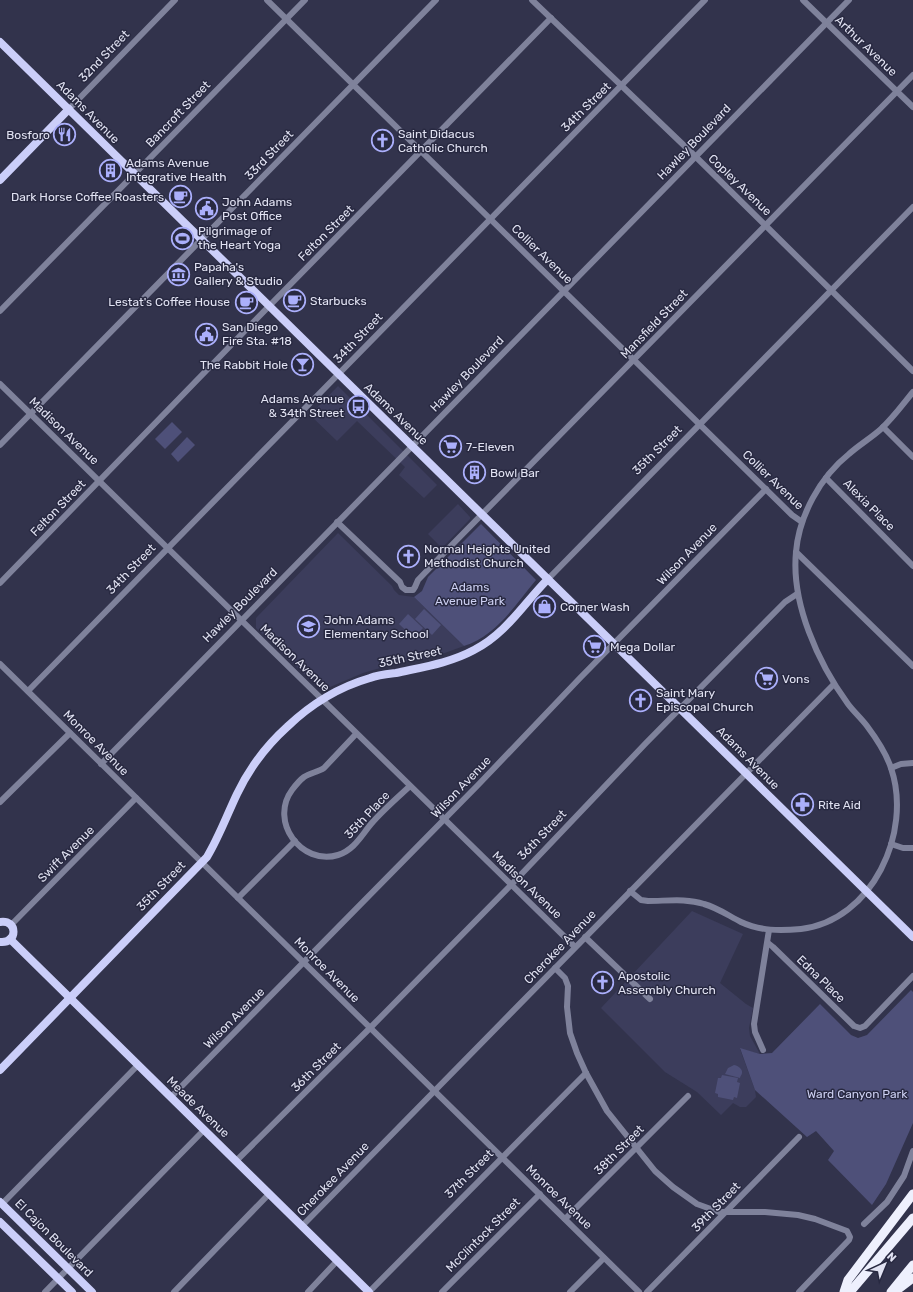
<svg xmlns="http://www.w3.org/2000/svg" width="913" height="1292" viewBox="0 0 913 1292" font-family="Rubik,sans-serif">
  <rect width="100%" height="100%" fill="#32334c"/>
  <g fill="#3c3d5c">
    <polygon points="338,386 437,485 424,498 399,475 405,467 357,421 337,441 310,415"/>
    <polygon points="458,504 470,517 470,519 442,548 428,534"/>
    <polygon points="338,533 392,586 394,590 399,595 414,597 464,646 431,658 401,662 363,673 323,690 319,688 256,628 256,618"/>
    <polygon points="692,911 743,934 720,983 746,1004 753,1008 749,1028 750,1036 760,1054 740,1049 755,1090 756,1097 746,1107 740,1107 733,1103 721,1115 697,1092 665,1072 601,1008"/>
  </g>
  <g fill="#4e5079">
    <polygon points="172,422 182,432 165,449 155,439"/>
    <polygon points="187,437 195,445 178,462 171,454"/>
    <path d="M 481,524 L 536,580 C 515,605 497,635 464,646 L 414,597 L 422,591 L 428,577 Z"/>
    <polygon points="424,609 441,625 432,635 415,619"/>
    <polygon points="408,614 423,628 414,638 399,624"/>
    <polygon points="911,990 913,992 913,1123 886,1184 872,1205 828,1160 834,1151 816,1131 807,1137 755,1090 740,1048 760,1054 772,1053 820,1004 851,1035 858,1038 867,1035"/>
    <path d="M 734,1065 C 737,1065 743,1069 742,1073 C 742,1075 740,1076 740,1078 L 725,1074 L 728,1068 Z"/>
    <polygon points="722,1075 738,1078 737,1082 740,1083 737,1098 734,1097 733,1100 718,1097 718,1094 715,1093 718,1078 721,1078"/>
  </g>
  <g fill="none" stroke-linecap="round" stroke-linejoin="round">
    <g stroke="#7f829b" stroke-width="6">
      <polyline points="267,0 792,515 802,522"/>
      <polyline points="532,0 695,156 913,371"/>
      <polyline points="803,0 913,107"/>
      <polyline points="69,109 175,0"/>
      <polyline points="0,311 305,0"/>
      <polyline points="0,384 575,947"/>
      <polyline points="883,427 913,457"/>
      <polyline points="0,445 436,0"/>
      <polyline points="826,478 913,566"/>
      <polyline points="337,522 400,582 402,587 406,590 413,590 415,587 418,580 444,553 913,75"/>
      <polyline points="796,552 913,666"/>
      <polyline points="548,579 913,207"/>
      <polyline points="0,583 234,342 551,18"/>
      <polyline points="0,664 639,1292"/>
      <polyline points="28,691 705,0"/>
      <path d="M 356,734 L 324,768 C 318,772 310,773 304,777 C 300,780 295,786 292,790 C 269,821 301,866 338,855 C 354,850 361,836 371,824 C 382,811 397,798 410,786"/>
      <polyline points="101,764 849,0"/>
      <polyline points="891,768 901,764 913,763"/>
      <polyline points="0,802 70,733"/>
      <polyline points="891,844 903,848 913,848"/>
      <path d="M 630,891 L 641,900 L 648,901 C 667,901 686,898 704,904 C 718,908 729,916 741,922 C 760,931 780,931 801,929 C 872,921 913,832 891,768 C 886,753 876,738 867,726 C 861,718 854,712 848,704 C 818,663 791,603 796,552 C 799,516 820,477 849,454 C 859,445 871,438 881,429 C 893,418 903,404 913,392"/>
      <polyline points="238,898 295,841"/>
      <polyline points="11,925 136,798"/>
      <polyline points="585,937 650,999"/>
      <polyline points="768,943 773,947 854,1026 860,1028 865,1026 913,976"/>
      <polyline points="555,968 565,978 568,986 567,1007 570,1033 577,1053 586,1073 607,1111 655,1171 673,1187 697,1204 719,1212 765,1212 798,1215 815,1219 847,1231 850,1237 849,1240 799,1292"/>
      <polyline points="763,1050 755,1032 754,1024 769,930"/>
      <polyline points="171,1097 478,785 580,678 766,489"/>
      <polyline points="236,1161 370,1028 511,885 646,743 785,602 797,594"/>
      <polyline points="2,1204 138,1065"/>
      <polyline points="565,1219 688,1096"/>
      <polyline points="864,1224 887,1202 904,1176 913,1151"/>
      <polyline points="302,1226 834,684"/>
      <polyline points="45,1292 204,1130"/>
      <polyline points="174,1292 269,1194"/>
      <polyline points="308,1292 337,1261"/>
      <polyline points="369,1292 586,1073"/>
      <polyline points="442,1292 540,1194"/>
      <polyline points="570,1292 604,1258"/>
      <polyline points="647,1292 799,1137"/>
    </g>
    <g stroke="#cbcef9" stroke-width="8">
      <polyline points="0,42 913,937"/>
      <polyline points="0,180 69,109"/>
      <path d="M 0,922 C 18,919 18,944 0,942"/>
      <polyline points="10,939 369,1292"/>
      <path d="M 0,1070 L 207,857 C 219,837 227,815 237,794 C 249,769 266,746 287,727 C 310,705 339,687 370,678 C 378,675 388,674 396,673 C 423,667 450,663 474,650 C 506,634 524,603 548,579"/>
      <polyline points="0,1202 92,1292"/>
      <polyline points="0,1222 72,1292"/>
    </g>
    <g stroke="#eef0fd" stroke-width="9">
      <polyline points="897,1290 913,1278"/>
      <polyline points="844,1292 848,1280 913,1194"/>
      <polyline points="850,1292 913,1218"/>
      <polyline points="891,1292 913,1265"/>
    </g>
  </g>
  <defs>
    <symbol id="restaurant-ring" viewBox="-11 -11 22 22"><circle r="9.5" fill="#282941" stroke="#abaffb" stroke-width="1.5"/><path d="M-5-6h1v4h1v-4h1v4h1v-4h1v5L-1.5 .5V6h-2V.5L-5-1ZM5-6V6H3V1.5H1.5Q1.5-4 5-6Z" fill="#abaffb"/></symbol>
    <symbol id="church-ring" viewBox="-11 -11 22 22"><circle r="9.5" fill="#282941" stroke="#abaffb" stroke-width="1.5"/><path d="M-1.2-6h2.4v3.5h3.3v2.4h-3.3V6h-2.4V-.1h-3.3v-2.4h3.3Z" fill="#abaffb"/></symbol>
    <symbol id="building-ring" viewBox="-11 -11 22 22"><circle r="9.5" fill="#282941" stroke="#abaffb" stroke-width="1.5"/><path d="M-4-6H4V6H1V3H-1V6H-4ZM-2.5-4.3h1.7v1.8h-1.7ZM.8-4.3h1.7v1.8H.8ZM-2.5-1h1.7V.8h-1.7ZM.8-1h1.7V.8H.8Z" fill="#abaffb"/></symbol>
    <symbol id="cafe-ring" viewBox="-11 -11 22 22"><circle r="9.5" fill="#282941" stroke="#abaffb" stroke-width="1.5"/><path d="M-5.5-4.5H6V0H3Q3 3.5 0 3.5H-2.5Q-5.5 3.5-5.5 0ZM3-3.2v2h1.7v-2ZM-6 4.5H4V6H-6Z" fill="#abaffb"/></symbol>
    <symbol id="civic-ring" viewBox="-11 -11 22 22"><circle r="9.5" fill="#282941" stroke="#abaffb" stroke-width="1.5"/><path d="M-.6-6.5H3V-4.5H.6V-3L4-1V1h2V6H-6V1h2V-1L-.6-3ZM-1.2 2.5V6h2.4V2.5Z" fill="#abaffb"/></symbol>
    <symbol id="stadium-ring" viewBox="-11 -11 22 22"><circle r="9.5" fill="#282941" stroke="#abaffb" stroke-width="1.5"/><path d="M0-5a6.5 5 0 1 0 0 10a6.5 5 0 1 0 0-10ZM-3.5-1.8h7v3.6h-7Z" fill="#abaffb"/></symbol>
    <symbol id="museum-ring" viewBox="-11 -11 22 22"><circle r="9.5" fill="#282941" stroke="#abaffb" stroke-width="1.5"/><path d="M0-6L6-3V-2H-6V-3ZM-5-1h2V3h-2ZM-1-1h2V3h-2ZM3-1h2V3H3ZM-6 4H6V6H-6Z" fill="#abaffb"/></symbol>
    <symbol id="bar-ring" viewBox="-11 -11 22 22"><circle r="9.5" fill="#282941" stroke="#abaffb" stroke-width="1.5"/><path d="M-6-5H6L.8 .8V4.5H3.5V6h-7V4.5H-.8V.8Z" fill="#abaffb"/></symbol>
    <symbol id="bus-ring" viewBox="-11 -11 22 22"><circle r="9.5" fill="#282941" stroke="#abaffb" stroke-width="1.5"/><path d="M-5-6H5V4H4V6H2V4H-2V6H-4V4H-5ZM-3.5-4V0h7V-4ZM-3.5 1.2v1.5H-2V1.2ZM2 1.2v1.5H3.5V1.2Z" fill="#abaffb"/></symbol>
    <symbol id="supermarket-ring" viewBox="-11 -11 22 22"><circle r="9.5" fill="#282941" stroke="#abaffb" stroke-width="1.5"/><path d="M-6-5.5h2.5l.6 2H6L4.5 2H-2.5L-4.4-4H-6ZM-1.5 3.2a1.3 1.3 0 1 0 .1 0ZM3 3.2a1.3 1.3 0 1 0 .1 0Z" fill="#abaffb"/></symbol>
    <symbol id="shop-ring" viewBox="-11 -11 22 22"><circle r="9.5" fill="#282941" stroke="#abaffb" stroke-width="1.5"/><path d="M-5-2.5h2.3a2.7 3.5 0 0 1 5.4 0H5L5.5 6h-11ZM-1.5-2.5h3a1.5 2.3 0 0 0-3 0Z" fill="#abaffb"/></symbol>
    <symbol id="school-ring" viewBox="-11 -11 22 22"><circle r="9.5" fill="#282941" stroke="#abaffb" stroke-width="1.5"/><path d="M0-5L7-2L0 1L-7-2ZM-4 1L0 2.5L4 1V4Q0 6-4 4Z" fill="#abaffb"/></symbol>
    <symbol id="pharmacy-ring" viewBox="-11 -11 22 22"><circle r="9.5" fill="#282941" stroke="#abaffb" stroke-width="1.5"/><path d="M-2-6h4v4h4v4h-4v4h-4v-4h-4v-4h4Z" fill="#abaffb"/></symbol>
  </defs>
  <g fill-rule="evenodd">
    <use href="#restaurant-ring" x="52" y="122" width="25" height="25"/>
    <use href="#church-ring" x="370" y="128" width="25" height="25"/>
    <use href="#building-ring" x="98" y="158" width="25" height="25"/>
    <use href="#cafe-ring" x="168" y="184" width="25" height="25"/>
    <use href="#civic-ring" x="194" y="196" width="25" height="25"/>
    <use href="#stadium-ring" x="170" y="226" width="25" height="25"/>
    <use href="#museum-ring" x="166" y="262" width="25" height="25"/>
    <use href="#cafe-ring" x="282" y="288" width="25" height="25"/>
    <use href="#cafe-ring" x="234" y="290" width="25" height="25"/>
    <use href="#civic-ring" x="194" y="322" width="25" height="25"/>
    <use href="#bar-ring" x="290" y="352" width="25" height="25"/>
    <use href="#bus-ring" x="346" y="394" width="25" height="25"/>
    <use href="#supermarket-ring" x="438" y="434" width="25" height="25"/>
    <use href="#building-ring" x="462" y="460" width="25" height="25"/>
    <use href="#church-ring" x="396" y="544" width="25" height="25"/>
    <use href="#shop-ring" x="532" y="594" width="25" height="25"/>
    <use href="#school-ring" x="296" y="614" width="25" height="25"/>
    <use href="#supermarket-ring" x="582" y="634" width="25" height="25"/>
    <use href="#supermarket-ring" x="754" y="666" width="25" height="25"/>
    <use href="#church-ring" x="628" y="688" width="25" height="25"/>
    <use href="#pharmacy-ring" x="790" y="792" width="25" height="25"/>
    <use href="#church-ring" x="590" y="970" width="25" height="25"/>
  </g>
  <g text-anchor="middle" stroke-width="3" stroke-linejoin="round" paint-order="stroke">
    <g font-size="12" fill="#e1e2f2" stroke="#282941">
      <text transform="translate(866 46) rotate(44)" y="4">Arthur Avenue</text>
      <text transform="translate(104 56) rotate(-46)" y="4">32nd Street</text>
      <text transform="translate(586 107) rotate(-45)" y="4">34th Street</text>
      <text transform="translate(88 112) rotate(45)" y="4">Adams Avenue</text>
      <text transform="translate(178 114) rotate(-46)" y="4">Bancroft Street</text>
      <text transform="translate(694 142) rotate(-46)" y="4">Hawley Boulevard</text>
      <text transform="translate(269 155) rotate(-46)" y="4">33rd Street</text>
      <text transform="translate(740 185) rotate(44)" y="4">Copley Avenue</text>
      <text transform="translate(326 233) rotate(-45)" y="4">Felton Street</text>
      <text transform="translate(542 254) rotate(44)" y="4">Collier Avenue</text>
      <text transform="translate(654 324) rotate(-46)" y="4">Mansfield Street</text>
      <text transform="translate(358 338) rotate(-46)" y="4">34th Street</text>
      <text transform="translate(467 374) rotate(-46)" y="4">Hawley Boulevard</text>
      <text transform="translate(396 414) rotate(44)" y="4">Adams Avenue</text>
      <text transform="translate(64 431) rotate(44)" y="4">Madison Avenue</text>
      <text transform="translate(657 450) rotate(-45)" y="4">35th Street</text>
      <text transform="translate(773 480) rotate(44)" y="4">Collier Avenue</text>
      <text transform="translate(869 505) rotate(45)" y="4">Alexia Place</text>
      <text transform="translate(58 508) rotate(-46)" y="4">Felton Street</text>
      <text transform="translate(687 554) rotate(-46)" y="4">Wilson Avenue</text>
      <text transform="translate(131 569) rotate(-46)" y="4">34th Street</text>
      <text transform="translate(240 605) rotate(-45)" y="4">Hawley Boulevard</text>
      <text transform="translate(410 657) rotate(-12)" y="4">35th Street</text>
      <text transform="translate(295 658) rotate(44)" y="4">Madison Avenue</text>
      <text transform="translate(96 743) rotate(45)" y="4">Monroe Avenue</text>
      <text transform="translate(748 758) rotate(45)" y="4">Adams Avenue</text>
      <text transform="translate(461 787) rotate(-46)" y="4">Wilson Avenue</text>
      <text transform="translate(367 815) rotate(-47)" y="4">35th Place</text>
      <text transform="translate(542 835) rotate(-46)" y="4">36th Street</text>
      <text transform="translate(66 854) rotate(-45)" y="4">Swift Avenue</text>
      <text transform="translate(527 885) rotate(44)" y="4">Madison Avenue</text>
      <text transform="translate(161 886) rotate(-46)" y="4">35th Street</text>
      <text transform="translate(560 947) rotate(-46)" y="4">Cherokee Avenue</text>
      <text transform="translate(327 970) rotate(45)" y="4">Monroe Avenue</text>
      <text transform="translate(821 979) rotate(44)" y="4">Edna Place</text>
      <text transform="translate(234 1018) rotate(-45)" y="4">Wilson Avenue</text>
      <text transform="translate(316 1067) rotate(-45)" y="4">36th Street</text>
      <text transform="translate(198 1107) rotate(44)" y="4">Meade Avenue</text>
      <text transform="translate(619 1150) rotate(-45)" y="4">38th Street</text>
      <text transform="translate(469 1174) rotate(-45)" y="4">37th Street</text>
      <text transform="translate(333 1179) rotate(-46)" y="4">Cherokee Avenue</text>
      <text transform="translate(559 1197) rotate(44)" y="4">Monroe Avenue</text>
      <text transform="translate(716 1207) rotate(-46)" y="4">39th Street</text>
      <text transform="translate(483 1235) rotate(-45)" y="4">McClintock Street</text>
      <text transform="translate(54 1238) rotate(45)" y="4">El Cajon Boulevard</text>
    </g>
    <g font-size="12" fill="#e1e2f2" stroke="#282941" text-anchor="start">
      <text x="398" y="138">Saint Didacus<tspan x="398" dy="14">Catholic Church</tspan></text>
      <text x="50" y="139" text-anchor="end">Bosforo</text>
      <text x="126" y="167">Adams Avenue<tspan x="126" dy="14">Integrative Health</tspan></text>
      <text x="164" y="201" text-anchor="end">Dark Horse Coffee Roasters</text>
      <text x="222" y="206">John Adams<tspan x="222" dy="14">Post Office</tspan></text>
      <text x="198" y="235">Pilgrimage of<tspan x="198" dy="14">the Heart Yoga</tspan></text>
      <text x="194" y="271">Papaha's<tspan x="194" dy="14">Gallery &amp; Studio</tspan></text>
      <text x="310" y="305">Starbucks</text>
      <text x="230" y="306" text-anchor="end">Lestat's Coffee House</text>
      <text x="222" y="331">San Diego<tspan x="222" dy="14">Fire Sta. #18</tspan></text>
      <text x="288" y="369" text-anchor="end">The Rabbit Hole</text>
      <text x="344" y="403" text-anchor="end">Adams Avenue<tspan x="344" dy="14">&amp; 34th Street</tspan></text>
      <text x="466" y="451">7-Eleven</text>
      <text x="490" y="477">Bowl Bar</text>
      <text x="424" y="553">Normal Heights United<tspan x="424" dy="14">Methodist Church</tspan></text>
      <text x="560" y="611">Corner Wash</text>
      <text x="324" y="624">John Adams<tspan x="324" dy="14">Elementary School</tspan></text>
      <text x="610" y="651">Mega Dollar</text>
      <text x="782" y="683">Vons</text>
      <text x="656" y="697">Saint Mary<tspan x="656" dy="14">Episcopal Church</tspan></text>
      <text x="818" y="809">Rite Aid</text>
      <text x="618" y="980">Apostolic<tspan x="618" dy="14">Assembly Church</tspan></text>
    </g>
    <g font-size="12" fill="#cdd0f2" stroke="#282941">
      <text x="470" y="591">Adams<tspan x="470" dy="14">Avenue Park</tspan></text>
      <text x="857" y="1098">Ward Canyon Park</text>
    </g>
  </g>
  <g transform="translate(885 1264) rotate(44)" stroke="#282941" stroke-width="3" paint-order="stroke">
  <path d="M0-3L7 15L0 10L-7 15Z" fill="#e1e2f2"/>
  <text y="-6" font-size="11" font-weight="bold" text-anchor="middle" fill="#e1e2f2">N</text>
  </g>
</svg>
